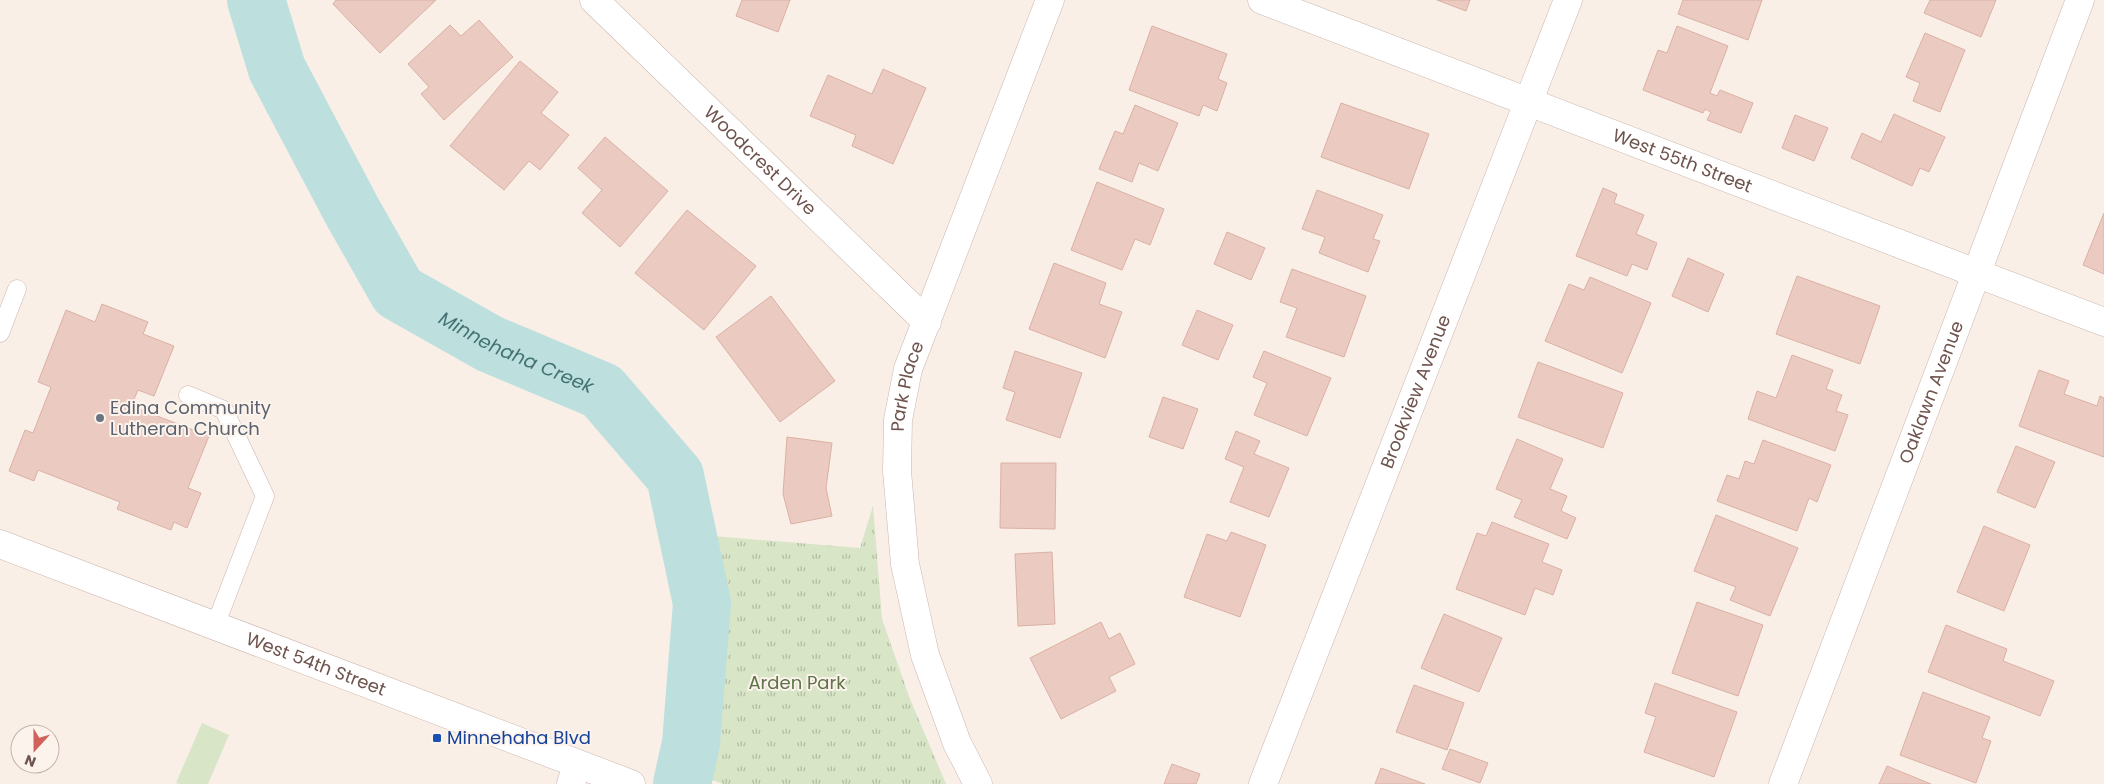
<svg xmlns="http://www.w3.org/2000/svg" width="2104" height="784" viewBox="0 0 2104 784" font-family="Poppins,sans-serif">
  <defs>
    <pattern id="park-tufts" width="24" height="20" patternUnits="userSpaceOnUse" patternTransform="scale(1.25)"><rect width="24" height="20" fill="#d8e5c7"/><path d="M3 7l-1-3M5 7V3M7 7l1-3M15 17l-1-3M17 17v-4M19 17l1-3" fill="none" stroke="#b3bca4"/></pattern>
  </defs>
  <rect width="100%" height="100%" fill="#f9efe6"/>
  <polygon fill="url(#park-tufts)" points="873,506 882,619 910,699 946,784 723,784 685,770 691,743 702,603 688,534 860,548"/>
  <polygon fill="#d8e5c7" points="202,723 229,735 208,784 179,784 176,783"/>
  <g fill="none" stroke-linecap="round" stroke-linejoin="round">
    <path stroke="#bde0df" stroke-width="58" id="s1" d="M 256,0 L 277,69 L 352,211 L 398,292 L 490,344 L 602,391 L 675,476 L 702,603 L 691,743 L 682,784"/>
  </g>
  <g fill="#ebcbc1" stroke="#dbb0a4">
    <polygon points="336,0 436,0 380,53 333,4"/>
    <polygon points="742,0 790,0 778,32 736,16"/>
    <polygon points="1437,0 1470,0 1466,11"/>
    <polygon points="1683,0 1762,0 1748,40 1678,14"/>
    <polygon points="1930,0 1996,0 1981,37 1924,13"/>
    <polygon points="479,20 513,57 444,120 421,94 429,87 408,64 450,25 461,36"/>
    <polygon points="1152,26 1227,54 1218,79 1227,83 1217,111 1203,105 1199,116 1129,90"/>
    <polygon points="1677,26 1728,46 1710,93 1717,96 1720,90 1753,103 1741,133 1707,120 1711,112 1705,109 1703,113 1643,90 1658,50 1667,53"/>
    <polygon points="1925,33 1965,50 1940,112 1913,101 1920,83 1906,77"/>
    <polygon points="520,61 558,92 541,113 569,135 540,170 529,161 504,190 450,146"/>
    <polygon points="883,69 926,88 893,164 852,146 856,135 810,116 828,75 872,94"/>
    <polygon points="1341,103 1429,134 1409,189 1321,157"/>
    <polygon points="1135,105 1178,123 1158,171 1139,163 1132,182 1099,169 1115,131 1123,134"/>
    <polygon points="1894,114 1945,137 1929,172 1920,168 1912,186 1851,158 1862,133 1881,142"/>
    <polygon points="1795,115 1828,128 1814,161 1782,148"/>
    <polygon points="605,137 668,191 620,247 582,213 602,190 578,168"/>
    <polygon points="1097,182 1164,209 1150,245 1135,239 1122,270 1071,250"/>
    <polygon points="1603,188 1617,194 1614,203 1644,215 1636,234 1657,243 1647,270 1632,264 1627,276 1576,256"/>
    <polygon points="1317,190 1383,215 1373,239 1380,241 1368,272 1319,253 1325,237 1302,229"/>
    <polygon points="687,210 756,266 704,330 635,273"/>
    <polygon points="2104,213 2104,274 2083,265"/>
    <polygon points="1227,232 1265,248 1251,280 1214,264"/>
    <polygon points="1688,258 1724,274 1708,312 1672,296"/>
    <polygon points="1054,263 1106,283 1099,304 1122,312 1105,358 1029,329"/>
    <polygon points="1292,269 1366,296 1344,357 1286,337 1297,308 1280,302"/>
    <polygon points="1797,276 1880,306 1860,364 1776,334"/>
    <polygon points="1590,277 1651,303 1622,373 1545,341 1569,284 1584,290"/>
    <polygon points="771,296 835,381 780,422 716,337"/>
    <polygon points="102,304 148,322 143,334 174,346 154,396 138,390 131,406 209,436 188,488 201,493 187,528 174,522 171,530 117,509 120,502 38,470 34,481 9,471 25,430 33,433 51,387 38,382 66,310 95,322"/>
    <polygon points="1197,310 1233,325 1218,360 1182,345"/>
    <polygon points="1015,351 1082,373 1060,438 1006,420 1015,392 1003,388"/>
    <polygon points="1264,351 1331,378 1307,436 1254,415 1267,383 1253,377"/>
    <polygon points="1792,355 1833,370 1826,389 1842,395 1836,411 1848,415 1835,451 1748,419 1757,391 1776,398"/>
    <polygon points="1538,362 1623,393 1603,448 1518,417"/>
    <polygon points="2039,370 2069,381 2064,394 2097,406 2100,396 2104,398 2104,457 2019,426"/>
    <polygon points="1163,397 1198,409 1183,449 1149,437"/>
    <polygon points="1236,431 1260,441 1254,454 1289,468 1269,517 1230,502 1244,467 1225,459"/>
    <polygon points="787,437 832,443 826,488 832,516 791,524 783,494"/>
    <polygon points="1517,439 1563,459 1550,489 1567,496 1561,511 1576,518 1567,539 1514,517 1522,500 1496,489"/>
    <polygon points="1763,440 1831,465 1817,502 1809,498 1797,531 1717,501 1727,475 1739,479 1745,461 1754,464"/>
    <polygon points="2016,446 2055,462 2035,508 1997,492"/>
    <polygon points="1001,463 1056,463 1055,529 1000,528"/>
    <polygon points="1716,515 1798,548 1770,616 1730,600 1736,587 1694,571"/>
    <polygon points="1492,522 1549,544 1542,562 1562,570 1553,595 1535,588 1525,615 1456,589 1477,533 1486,536"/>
    <polygon points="1984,526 2030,545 2004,611 1957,592"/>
    <polygon points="1231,532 1266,545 1240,617 1184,597 1207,534 1227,541"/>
    <polygon points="1052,552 1055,624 1018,626 1015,554"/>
    <polygon points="1697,602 1763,625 1738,696 1672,673"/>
    <polygon points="1444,614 1502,638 1479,692 1421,668"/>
    <polygon points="1101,622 1109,639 1120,633 1135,664 1109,677 1116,691 1061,719 1030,658"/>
    <polygon points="1946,625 2007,649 2003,661 2054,681 2040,716 1928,672"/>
    <polygon points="1655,683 1737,712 1714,777 1644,752 1656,717 1645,713"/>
    <polygon points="1414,685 1464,703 1447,750 1396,732"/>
    <polygon points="1923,692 1990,717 1982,738 1991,741 1976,783 1900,755"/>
    <polygon points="1450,749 1488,763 1480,783 1442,769"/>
    <polygon points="1172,764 1200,774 1196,784 1164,784"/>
    <polygon points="1887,766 1931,784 1879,784"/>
    <polygon points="1381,768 1425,784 1375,784"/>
  </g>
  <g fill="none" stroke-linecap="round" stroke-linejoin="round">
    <defs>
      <g id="lane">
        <polyline points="0,333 17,289"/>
        <polyline points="188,395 224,410 265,496 215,626"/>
      </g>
      <g id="street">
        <path id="s2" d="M 594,0 L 927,322"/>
        <path id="s3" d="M 1262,0 L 2104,322"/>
        <polyline points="571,784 577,764"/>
        <path id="s4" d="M 978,784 L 957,743 L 925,655 L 905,564 L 897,471 L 898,420 L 908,369 L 1050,0"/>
        <path id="s5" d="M 1263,784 L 1568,0"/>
        <path id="s6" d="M 1783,784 L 2080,0"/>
      </g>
      <g id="secondary">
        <path id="s7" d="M 0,544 L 631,784"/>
      </g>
    </defs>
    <use href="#lane" stroke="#c9b6ae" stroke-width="19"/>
    <use href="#street" stroke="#c9b6ae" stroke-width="29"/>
    <use href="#secondary" stroke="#ceb7af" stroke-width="29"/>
    <use href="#lane" stroke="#fff" stroke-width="18"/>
    <use href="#street" stroke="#fff" stroke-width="28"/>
    <use href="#secondary" stroke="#fff" stroke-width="28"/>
  </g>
  <circle fill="#6b7280" stroke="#fcf3ec" stroke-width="2" cx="100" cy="418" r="5"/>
  <rect fill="#1a4fb4" stroke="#fcf3ec" stroke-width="2" x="432" y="733" width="10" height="10" rx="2.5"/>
  <g text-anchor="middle" stroke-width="4" stroke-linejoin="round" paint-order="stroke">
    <g font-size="18" fill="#6f544e" stroke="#fcf3ec">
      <text dy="6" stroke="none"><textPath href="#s2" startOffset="231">Woodcrest Drive</textPath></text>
      <text dy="6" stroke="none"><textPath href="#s3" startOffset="450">West 55th Street</textPath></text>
      <text dy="6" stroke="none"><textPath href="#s4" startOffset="412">Park Place</textPath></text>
      <text dy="6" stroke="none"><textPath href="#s5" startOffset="421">Brookview Avenue</textPath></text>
      <text dy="6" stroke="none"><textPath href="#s6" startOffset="419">Oaklawn Avenue</textPath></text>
      <text dy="6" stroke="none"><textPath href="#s7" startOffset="338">West 54th Street</textPath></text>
    </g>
    <g font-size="18" fill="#5b616d" stroke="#fcf3ec" text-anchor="start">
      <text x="110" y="414">Edina Community<tspan x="110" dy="21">Lutheran Church</tspan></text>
    </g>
    <g font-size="18" fill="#5d7348" stroke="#fcf3ec">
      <text x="797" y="689">Arden Park</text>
    </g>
    <g font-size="18" fill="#164399" stroke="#fcf3ec" text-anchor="start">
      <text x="447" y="744">Minnehaha Blvd</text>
    </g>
    <g font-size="19" font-style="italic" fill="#447272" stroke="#fcf3ec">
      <text dy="7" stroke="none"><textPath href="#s1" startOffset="459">Minnehaha Creek</textPath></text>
    </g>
  </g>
  <g transform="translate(35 749) rotate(201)"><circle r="24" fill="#fcf3ec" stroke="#c4b3ad"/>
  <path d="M0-4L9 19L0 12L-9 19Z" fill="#d3615b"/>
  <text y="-8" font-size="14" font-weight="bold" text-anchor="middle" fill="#6f544e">N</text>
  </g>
</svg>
